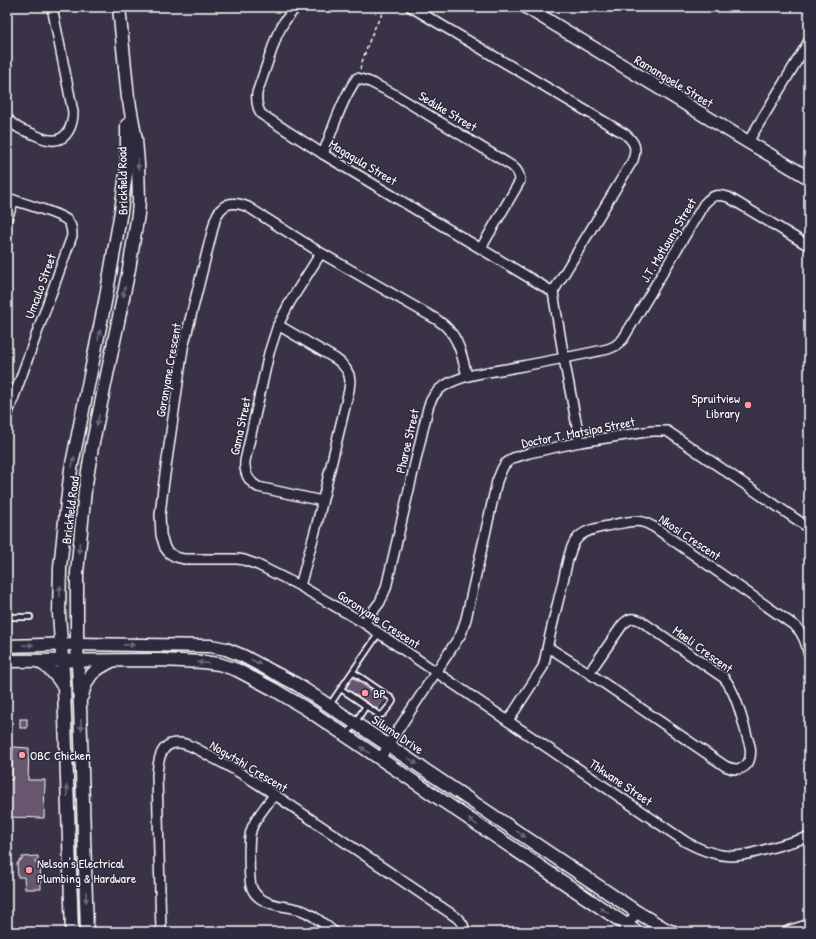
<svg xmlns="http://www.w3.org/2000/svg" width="816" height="939" viewBox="0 0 816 939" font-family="'Patrick Hand',sans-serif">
  <rect width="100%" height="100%" fill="#3a3347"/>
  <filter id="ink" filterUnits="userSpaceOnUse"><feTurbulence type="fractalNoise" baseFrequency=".025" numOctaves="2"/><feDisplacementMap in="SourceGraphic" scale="8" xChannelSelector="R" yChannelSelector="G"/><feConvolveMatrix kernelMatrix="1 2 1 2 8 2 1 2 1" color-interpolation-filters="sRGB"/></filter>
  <g filter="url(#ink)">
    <g fill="#67556e" stroke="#fff">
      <polygon points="352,677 384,699 377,709 345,688"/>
      <rect x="20" y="719" width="7" height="9"/>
      <polygon points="13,747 29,748 28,780 45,780 44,818 7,817 7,779 12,780"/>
      <polygon points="38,856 38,860 35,860 35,863 40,863 41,889 25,889 24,877 18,877 17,863 19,863 19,860 22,860 22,857"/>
    </g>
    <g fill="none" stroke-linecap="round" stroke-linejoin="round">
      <defs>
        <g id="lane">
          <polyline points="7,617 30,617"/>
          <polyline points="341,689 379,715 383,714 392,703 393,701 391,698 353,672"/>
          <polyline points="329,706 379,633"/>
          <polyline points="347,735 366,706"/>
        </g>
        <g id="street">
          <path d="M 296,7 L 284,22 L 277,35 L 257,93 C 256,101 257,107 261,114 L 323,154 L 553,292"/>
          <path d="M 411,7 L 625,134 C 635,142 637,148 633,160 L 553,292 L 564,359 L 580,442"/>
          <path d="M 7,118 C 14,127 22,130 33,134 C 39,137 45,140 51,140 C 67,142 73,125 73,112 L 52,7"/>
          <polyline points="748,142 809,41"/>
          <path d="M 323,154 C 333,129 341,101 357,78 L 370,82 L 394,94 L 512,166 C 517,170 520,174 520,181 L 481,248"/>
          <path d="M 7,198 C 19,202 62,214 68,221 C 72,226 72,231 72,236 L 7,416"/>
          <polyline points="7,218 14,200"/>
          <path d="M 321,253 L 290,302 L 278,325 L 269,353 L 245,461 C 244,473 248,481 258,487 L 322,501"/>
          <polyline points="278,325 336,359 341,363 346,369 349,375 350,381 349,390 317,524 300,586"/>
          <path d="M 467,376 C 463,361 460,341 448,329 C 445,325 440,322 436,319 L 321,253 L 248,207 C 232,200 221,203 215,220 L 183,348 L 163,488 L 160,515 L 161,535 L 165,548 L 169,553 L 176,557 L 184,559 L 238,559 L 244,560 L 258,565 L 300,586 L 364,623 L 436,672 L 686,842 C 701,850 716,856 733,856 C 745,856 756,852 767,849 C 781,845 795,841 809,837"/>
          <path d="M 364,623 L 380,602 L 386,588 L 428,408 C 431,398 435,391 444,386 C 463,374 490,372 512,368 C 544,362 576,356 608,349 L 615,346 L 623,339 L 704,204 C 712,195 717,194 728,197 L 809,246"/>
          <path d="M 548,647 L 589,673 L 725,766 C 742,774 753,765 750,746 C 743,725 738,695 724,678 L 641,621 C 633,617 630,618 623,624 L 589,673"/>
          <path d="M 508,721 L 543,667 L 545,659 C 550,632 557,607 563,581 C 566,570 569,548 576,540 C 584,529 600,528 612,525 C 623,523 635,519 646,523 C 648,524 651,526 654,527 L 795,626 C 804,634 806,644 809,655"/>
          <polyline points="380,760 388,745 461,634 466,619 497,481 502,469 505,464 513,458 529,453 580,442 652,431 667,431 809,528"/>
          <path d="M 274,795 C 267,805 254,819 251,831 C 248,840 249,877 251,886 C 253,892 257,897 263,900 C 274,907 289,906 301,910 C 313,914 324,924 334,932"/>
          <path d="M 161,932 L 157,775 C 158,762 160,743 177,743 C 188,742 204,753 213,758 C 250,777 284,801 318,824 C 364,855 410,886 456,917 C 462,922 464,925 465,932"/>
          <polyline points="623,932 637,912"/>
        </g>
        <g id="secondary">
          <polyline points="526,7 748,142 809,178"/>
          <polyline points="7,646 77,644 211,646 226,649 243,656 296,684 313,695 637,912 667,930 674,932"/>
          <polyline points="7,661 161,660 203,662 219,664 237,670 273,689 305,708 637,932"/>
          <path d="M 38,661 C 49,667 57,676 63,686"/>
          <path d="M 82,696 C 87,675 94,670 112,661"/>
          <polyline points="72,932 64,687 59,613 60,568 67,502 71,469 106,297 121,211 127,166 127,125"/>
          <polyline points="87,932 80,706 77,644 77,573 85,490 92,447 129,269 138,214 139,201 138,164 136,140 129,101 128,98 119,7"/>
          <polyline points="789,932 809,926"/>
        </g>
      </defs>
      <use href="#lane" stroke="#fff" stroke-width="8"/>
      <use href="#street" stroke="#fff" stroke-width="12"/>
      <use href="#secondary" stroke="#fff" stroke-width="15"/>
      <path stroke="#fff" stroke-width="1.5" stroke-dasharray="4 3" stroke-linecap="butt" d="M 360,69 C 366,49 374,24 387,7"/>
      <use href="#lane" stroke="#2f2a3d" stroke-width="4.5"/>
      <use href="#street" stroke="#2f2a3d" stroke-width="9"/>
      <use href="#secondary" stroke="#2f2a3d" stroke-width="12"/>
    </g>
    <defs><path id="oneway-solid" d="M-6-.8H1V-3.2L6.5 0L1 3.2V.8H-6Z"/></defs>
    <g fill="#6d6a77">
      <use href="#oneway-solid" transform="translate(138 164) rotate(86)"/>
      <use href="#oneway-solid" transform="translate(124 292) rotate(102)"/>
      <use href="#oneway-solid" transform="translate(99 335) rotate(-78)"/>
      <use href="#oneway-solid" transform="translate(98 420) rotate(101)"/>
      <use href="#oneway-solid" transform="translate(73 462) rotate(-79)"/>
      <use href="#oneway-solid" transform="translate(79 548) rotate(95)"/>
      <use href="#oneway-solid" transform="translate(60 591) rotate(-89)"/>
      <use href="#oneway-solid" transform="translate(28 645) rotate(-1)"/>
      <use href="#oneway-solid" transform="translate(129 645) rotate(1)"/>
      <use href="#oneway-solid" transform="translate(256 662) rotate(27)"/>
      <use href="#oneway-solid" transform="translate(203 663) rotate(-175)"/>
      <use href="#oneway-solid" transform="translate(81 725) rotate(88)"/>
      <use href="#oneway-solid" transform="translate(365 750) rotate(-146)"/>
      <use href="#oneway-solid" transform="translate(413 761) rotate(34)"/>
      <use href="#oneway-solid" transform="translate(67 791) rotate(-92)"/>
      <use href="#oneway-solid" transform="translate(473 822) rotate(-146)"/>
      <use href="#oneway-solid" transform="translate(521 834) rotate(34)"/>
      <use href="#oneway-solid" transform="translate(86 897) rotate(88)"/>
      <use href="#oneway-solid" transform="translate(604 910) rotate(-146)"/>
    </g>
  </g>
  <g fill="#ff9aa2" stroke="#2f2a3d" stroke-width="1.5">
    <circle cx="748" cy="405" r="4"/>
    <circle cx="365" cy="693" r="4"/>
    <circle cx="22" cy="755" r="4"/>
    <circle cx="29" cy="870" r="4"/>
  </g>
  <g text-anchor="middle" stroke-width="3" stroke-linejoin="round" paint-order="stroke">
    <g font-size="13" fill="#fff" stroke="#2f2a3d">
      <text transform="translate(674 81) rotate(31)" y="5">Ramangoele Street</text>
      <text transform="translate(448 111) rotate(31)" y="5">Seduke Street</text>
      <text transform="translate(363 162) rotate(31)" y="5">Magagula Street</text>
      <text transform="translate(122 181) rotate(-91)" y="5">Brickfield Road</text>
      <text transform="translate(668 240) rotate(-59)" y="5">J.T. Motloung Street</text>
      <text transform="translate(40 286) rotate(-70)" y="5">Umculo Street</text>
      <text transform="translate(168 370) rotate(-80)" y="5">Goronyane Crescent</text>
      <text transform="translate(240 426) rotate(-78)" y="5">Gama Street</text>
      <text transform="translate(578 432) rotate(-11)" y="5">Doctor T. Matsipa Street</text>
      <text transform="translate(407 441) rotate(-77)" y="5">Pharoe Street</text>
      <text transform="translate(70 510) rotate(-83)" y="5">Brickfield Road</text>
      <text transform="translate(690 537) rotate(34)" y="5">Nkosi Crescent</text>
      <text transform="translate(379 619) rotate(33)" y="5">Goronyane Crescent</text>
      <text transform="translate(703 649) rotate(36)" y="5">Maeli Crescent</text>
      <text transform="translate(398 734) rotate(34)" y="5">Siluma Drive</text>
      <text transform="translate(249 766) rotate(31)" y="5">Nogwtshi Crescent</text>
      <text transform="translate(621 782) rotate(34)" y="5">Thkwane Street</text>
    </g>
    <g font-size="13" fill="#fff" stroke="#2f2a3d" text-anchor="start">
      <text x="740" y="403" text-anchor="end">Spruitview<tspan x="740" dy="15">Library</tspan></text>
      <text x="373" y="698">BP</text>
      <text x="30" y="760">OBC Chicken</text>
      <text x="37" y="868">Nelson's Electrical<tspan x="37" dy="15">Plumbing &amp; Hardware</tspan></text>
    </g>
  </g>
  <rect width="816" height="939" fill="none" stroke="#2f2a3d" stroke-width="24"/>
  <rect x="12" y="12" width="792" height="915" fill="none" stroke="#fff" stroke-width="1.5" filter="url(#ink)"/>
</svg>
